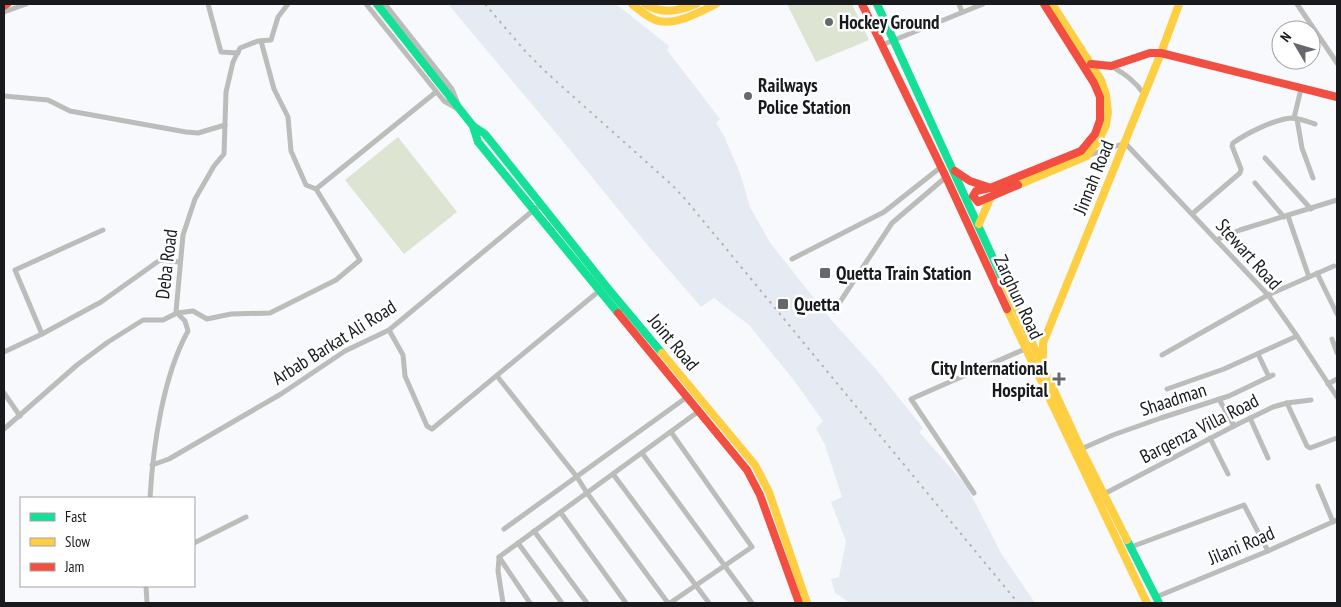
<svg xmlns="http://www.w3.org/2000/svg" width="1341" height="607" viewBox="0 0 1341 607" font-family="'PT Sans Narrow',sans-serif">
  <rect width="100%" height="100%" fill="#f7f9fc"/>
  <polygon fill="#e6ebf3" points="448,4 616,4 669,46 667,50 720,119 716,123 724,136 740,173 750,207 771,244 833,322 875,368 923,428 919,432 966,485 1001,553 1035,603 857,603 856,602 850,603 835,593 831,579 839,577 846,541 831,502 842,497 825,445 816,428 823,421 793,379 749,325 714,298 701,307 644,241 561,139"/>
  <g fill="#dde4d1">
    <polygon points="787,4 852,4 869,40 816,62"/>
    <polygon points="398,137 457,212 404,254 345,180"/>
  </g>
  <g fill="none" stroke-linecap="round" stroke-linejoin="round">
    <g stroke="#bcbcbb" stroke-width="5">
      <polyline points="208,4 221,52 238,53"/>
      <polyline points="366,4 444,101 458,109"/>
      <polyline points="385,4 452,89 458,104"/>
      <polyline points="959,4 962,12"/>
      <polyline points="1297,4 1337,63"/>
      <polyline points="4,12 26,4"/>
      <polyline points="882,45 983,4"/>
      <path d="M 1111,66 C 1125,74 1135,81 1144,94"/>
      <polyline points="4,96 48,100 70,111 186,132 198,133 225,125"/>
      <polyline points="1294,118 1301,89"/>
      <polyline points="1297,119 1302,148 1313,178"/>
      <polyline points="1087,156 1125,143 1268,295 1297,336 1337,397"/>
      <polyline points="1265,158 1311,209"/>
      <polyline points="1255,183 1284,217"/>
      <polyline points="316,189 436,92"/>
      <path d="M 1192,214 L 1240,173 L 1241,169 L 1232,146 L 1233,143 C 1247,133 1275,119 1292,118 C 1299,118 1308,122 1315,124"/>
      <polyline points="1288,216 1309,277"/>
      <polyline points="1216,240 1240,230 1337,200"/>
      <polyline points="792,259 884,212 941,167"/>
      <polyline points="1317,273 1337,314"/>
      <polyline points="834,311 892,223 946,177"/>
      <polyline points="389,330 403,355 405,376 427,426 432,429 599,291"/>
      <polyline points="42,334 15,270 103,230"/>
      <polyline points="1332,339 1337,353"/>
      <polyline points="4,352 42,334 101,302 160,260 179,262"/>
      <polyline points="1258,354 1269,377"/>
      <polyline points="1162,355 1268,295 1334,266"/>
      <polyline points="497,376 577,477 587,493 668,603"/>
      <polyline points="1328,384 1337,379"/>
      <polyline points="1167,389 1224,369 1297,336"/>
      <polyline points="4,393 20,416"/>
      <polyline points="1219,399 1234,426"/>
      <polyline points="1287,403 1307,446 1310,448 1337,438"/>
      <polyline points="1250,418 1268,458"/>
      <polyline points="4,429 77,365 108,342 143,320 163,320 177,313 193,311 207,319 231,314 270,313 336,280 360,260 316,189 306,185 291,151 288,117 274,89 261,41"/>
      <polyline points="1210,438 1228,474"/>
      <polyline points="1081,449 1113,435 1161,418 1229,396 1273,375"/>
      <polyline points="642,453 752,603"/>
      <polyline points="152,465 169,459 281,394 345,351 389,330 541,204"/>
      <polyline points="613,474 709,603"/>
      <polyline points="1318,486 1333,522"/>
      <polyline points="974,493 911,399 1025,349"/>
      <polyline points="1104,494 1234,426 1273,407 1287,403 1311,400"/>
      <path d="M 150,498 C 153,446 163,376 188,331 L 185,321 L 176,312 L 183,235 L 195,199 L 214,166 L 224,154 L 226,92 L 233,62 L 240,48 L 258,41 L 271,40 L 278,17 L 288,4"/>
      <polyline points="561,513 626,603"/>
      <polyline points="504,529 687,397"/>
      <polyline points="534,531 587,603"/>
      <polyline points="194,543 246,517"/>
      <polyline points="518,543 562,603"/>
      <polyline points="1131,547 1244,505 1268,551"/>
      <polyline points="499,557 699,411"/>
      <polyline points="499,557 530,603"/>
      <polyline points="499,558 498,571 503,603"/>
      <polyline points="146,586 147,603"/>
      <polyline points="1156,597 1268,551 1337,520"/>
      <polyline points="670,603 752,547 671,432"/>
    </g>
    <g stroke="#16e098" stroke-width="8">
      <polyline points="377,4 473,126 478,142 618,313"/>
      <polyline points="877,4 1003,280"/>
      <polyline points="473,126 485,134 606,286 662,353"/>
      <polyline points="1127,540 1159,603"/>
    </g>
    <g stroke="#ffcf43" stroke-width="8">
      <path d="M 632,4 C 640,10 649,19 659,21 C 677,25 700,12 716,4"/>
      <path d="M 645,4 C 663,15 678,11 696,4"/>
      <polyline points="1018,185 1087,156 1100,138 1106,125 1108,112 1106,95 1101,80 1052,4"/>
      <polyline points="979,224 991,197"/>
      <polyline points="1003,280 1081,449 1127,540"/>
      <polyline points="1007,309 1147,603"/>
      <polyline points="662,353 755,465 769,492 807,603"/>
      <polyline points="1043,364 1043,343 1161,53 1179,4"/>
    </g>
    <g stroke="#f24e42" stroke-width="8">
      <polyline points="862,4 946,177 1007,309"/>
      <polyline points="4,6 7,4"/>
      <polyline points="1091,64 1111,66 1150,53 1161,53 1337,97"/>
      <polyline points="955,171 970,181 988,187"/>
      <polyline points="1018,185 978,202 973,196 976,191 990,188 1081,151 1095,134 1100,120 1100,97 1094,83 1044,4"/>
      <polyline points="618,313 747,470 760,495 799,603"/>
    </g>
    <polyline stroke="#b3b3b4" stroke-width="2" stroke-dasharray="2.5 5" stroke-linecap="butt" points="485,4 525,51 547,73 672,185 686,200 1018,603"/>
  </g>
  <g fill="#66686b" stroke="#fff" stroke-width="2">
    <circle cx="829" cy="22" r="5"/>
    <circle cx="748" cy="96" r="5"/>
    <rect x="819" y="267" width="12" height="12" rx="2.5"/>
    <rect x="777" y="298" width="12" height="12" rx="2.5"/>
    <path d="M1056.5 371.5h5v5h5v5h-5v5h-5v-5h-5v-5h5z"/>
  </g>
  <g text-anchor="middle" stroke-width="5" stroke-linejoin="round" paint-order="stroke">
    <g font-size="19" font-weight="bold" fill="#181a1d" stroke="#fff" text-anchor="start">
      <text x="839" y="29">Hockey Ground</text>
      <text x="758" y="92">Railways<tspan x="758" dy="22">Police Station</tspan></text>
      <text x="836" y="280">Quetta Train Station</text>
      <text x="794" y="311">Quetta</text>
      <text x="1048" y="375" text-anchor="end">City International<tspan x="1048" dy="22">Hospital</tspan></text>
    </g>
    <g font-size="19" fill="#181a1d" stroke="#fff">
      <text transform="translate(1093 177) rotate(-68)" y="7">Jinnah Road</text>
      <text transform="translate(1249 254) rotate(48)" y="7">Stewart Road</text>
      <text transform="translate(166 264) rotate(-83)" y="7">Deba Road</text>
      <text transform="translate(1019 297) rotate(65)" y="7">Zarghun Road</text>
      <text transform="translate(334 342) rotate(-32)" y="7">Arbab Barkat Ali Road</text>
      <text transform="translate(674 342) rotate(50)" y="7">Joint Road</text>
      <text transform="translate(1173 399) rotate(-18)" y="7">Shaadman</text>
      <text transform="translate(1199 428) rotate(-27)" y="7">Bargenza Villa Road</text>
      <text transform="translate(1241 545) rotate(-23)" y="7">Jilani Road</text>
    </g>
  </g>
  <rect width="1341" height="607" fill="none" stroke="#181a1d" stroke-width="10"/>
  <rect x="20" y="497" width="175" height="90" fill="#ffffff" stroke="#a3a3a5"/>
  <rect x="30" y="513" width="25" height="8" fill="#16e098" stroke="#a3a3a5"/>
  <text x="65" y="522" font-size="15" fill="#181a1d">Fast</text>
  <rect x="30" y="538" width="25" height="8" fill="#ffcf43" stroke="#a3a3a5"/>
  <text x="65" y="547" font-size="15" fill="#181a1d">Slow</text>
  <rect x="30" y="563" width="25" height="8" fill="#f24e42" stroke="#a3a3a5"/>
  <text x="65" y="572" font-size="15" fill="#181a1d">Jam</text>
  <g transform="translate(1296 45) rotate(308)"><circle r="24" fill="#ffffff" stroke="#a3a3a5"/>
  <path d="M0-4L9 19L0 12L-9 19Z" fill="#66686b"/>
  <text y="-8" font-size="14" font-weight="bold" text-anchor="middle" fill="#181a1d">N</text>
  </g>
</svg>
